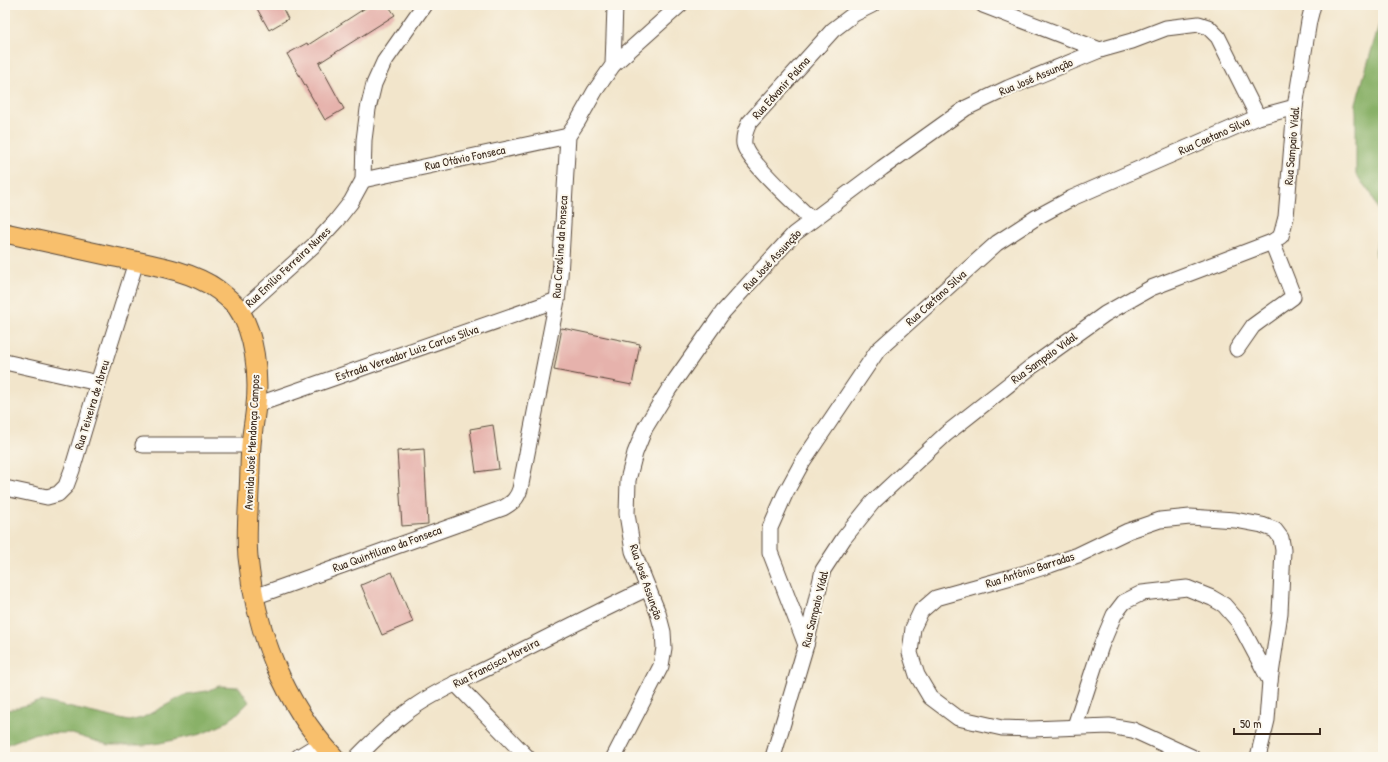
<svg xmlns="http://www.w3.org/2000/svg" width="1388" height="762" viewBox="0 0 1388 762" font-family="'Patrick Hand',sans-serif">
  <rect width="100%" height="100%" fill="#fbf7ec"/>
  <filter id="ink" filterUnits="userSpaceOnUse"><feTurbulence type="fractalNoise" baseFrequency=".025" numOctaves="2"/><feDisplacementMap in="SourceGraphic" scale="8" xChannelSelector="R" yChannelSelector="G"/><feConvolveMatrix kernelMatrix="1 2 1 2 8 2 1 2 1" color-interpolation-filters="sRGB"/></filter>
  <filter id="wash" filterUnits="userSpaceOnUse"><feTurbulence type="fractalNoise" baseFrequency=".012" numOctaves="4" result="noise"/><feDisplacementMap in="SourceGraphic" scale="16" xChannelSelector="R" yChannelSelector="G"/><feGaussianBlur stdDeviation="0.9" result="paint"/><feColorMatrix in="noise" values="0 0 0 0 0 0 0 0 0 0 0 0 0 0 0 0 0 1.4 0 .05"/><feComposite in="paint" operator="in"/></filter>
  <g filter="url(#wash)">
    <rect width="100%" height="100%" fill="#f2e5cb"/>
    <g fill="#89b167" stroke="#626e42">
      <polygon points="1383,11 1383,264 1375,255 1381,218 1372,195 1356,175 1356,103"/>
      <polygon points="219,686 239,687 249,702 236,715 222,725 201,734 160,743 144,745 109,745 95,741 69,733 36,733 5,745 5,711 41,701 129,721 142,718 187,694 207,691"/>
    </g>
    <g id="blocks">
      <g fill="#e6b2ac">
        <polygon points="255,5 281,5 288,19 269,30"/>
        <polygon points="370,5 388,5 395,15 319,63 344,109 325,120 287,54 307,43 308,45"/>
        <polygon points="562,328 640,344 632,385 554,370"/>
        <polygon points="493,425 499,469 476,472 470,429"/>
        <polygon points="424,449 428,524 402,526 397,451"/>
        <polygon points="392,572 413,622 382,635 361,585"/>
      </g>
    </g>
  </g>
  <g filter="url(#ink)">
    <use href="#blocks" fill-opacity="0" stroke="#564638" stroke-width="1"/>
    <g fill="none" stroke-linecap="round" stroke-linejoin="round">
      <defs>
        <g id="minor">
          <polyline points="983,5 1100,50"/>
          <polyline points="613,65 680,5"/>
          <polyline points="363,180 568,136"/>
          <path d="M 812,220 C 798,206 747,161 744,144 C 743,136 746,130 749,123 L 833,30 L 854,14 L 872,5"/>
          <polyline points="240,312 313,246 336,221 351,202 363,180 364,140 368,109 374,84 384,62 424,5"/>
          <polyline points="1237,349 1253,326 1293,297 1292,293 1272,242"/>
          <polyline points="5,362 98,383"/>
          <polyline points="256,405 557,300"/>
          <polyline points="143,445 251,445"/>
          <polyline points="5,488 47,497 58,494 66,486 72,470 98,383 136,262"/>
          <path d="M 254,597 L 503,508 C 512,503 517,499 520,489 L 557,300 L 560,276 L 568,136 L 578,121 L 595,91 L 613,65 L 615,5"/>
          <polyline points="806,645 770,552 770,528 785,494 803,461 878,350 997,243 1037,217 1072,198 1258,117 1295,107"/>
          <polyline points="455,683 527,757"/>
          <polyline points="1075,726 1101,646 1114,615 1124,602 1142,593 1187,588 1212,598 1224,605 1238,621 1270,681"/>
          <polyline points="298,757 321,743"/>
          <path d="M 357,757 C 374,740 391,723 411,709 C 440,688 474,676 505,659 C 552,635 600,611 648,588"/>
          <polyline points="614,757 661,666 664,648 663,632 658,613 633,551 627,514 628,480 635,453 645,428 669,389 723,312 794,234 882,168 966,108 1008,88 1100,50 1132,41 1166,28 1199,24 1208,27 1218,37 1258,117"/>
          <polyline points="773,757 806,645 823,570 844,538 873,502 946,434 1031,367 1105,314 1151,288 1272,242 1281,236 1286,217 1295,107 1309,21 1313,5"/>
          <polyline points="1192,757 1133,730 1109,726 1031,729 1002,728 958,718 930,697 917,675 910,653 913,628 921,611 936,598 1022,574 1050,565 1078,555 1128,531 1160,520 1190,517 1235,520 1262,525 1275,530 1281,538 1283,550 1280,613 1270,681 1267,720 1258,757"/>
        </g>
        <path id="major" d="M 5,233 C 42,241 78,249 115,257 C 148,264 191,270 218,290 C 224,295 232,301 237,307 C 255,332 259,375 256,405 C 255,418 252,432 251,445 C 250,460 250,476 249,492 C 248,513 246,536 248,557 C 255,630 284,703 334,757"/>
      </defs>
      <use href="#minor" stroke="#564638" stroke-width="17"/>
      <use href="#major" stroke="#564638" stroke-width="21"/>
      <use href="#minor" stroke="#fff" stroke-width="15"/>
      <use href="#major" stroke="#f8bf6c" stroke-width="19"/>
    </g>
  </g>
  <g text-anchor="middle" stroke-width="4" stroke-linejoin="round" paint-order="stroke">
    <g font-size="12" fill="#3b2a1e" stroke="#fbf7ec">
      <text transform="translate(1036 77) rotate(-23)" y="4">Rua José Assunção</text>
      <text transform="translate(781 88) rotate(-48)" y="4">Rua Edvanir Palma</text>
      <text transform="translate(1214 136) rotate(-24)" y="4">Rua Caetano Silva</text>
      <text transform="translate(1292 146) rotate(-85)" y="4">Rua Sampaio Vidal</text>
      <text transform="translate(465 158) rotate(-12)" y="4">Rua Otávio Fonseca</text>
      <text transform="translate(560 247) rotate(-86)" y="4">Rua Carolina da Fonseca</text>
      <text transform="translate(772 260) rotate(-47)" y="4">Rua José Assunção</text>
      <text transform="translate(288 267) rotate(-43)" y="4">Rua Emílio Ferreira Nunes</text>
      <text transform="translate(936 298) rotate(-42)" y="4">Rua Caetano Silva</text>
      <text transform="translate(407 353) rotate(-19)" y="4">Estrada Vereador Luiz Carlos Silva</text>
      <text transform="translate(1044 358) rotate(-36)" y="4">Rua Sampaio Vidal</text>
      <text transform="translate(92 405) rotate(-73)" y="4">Rua Teixeira de Abreu</text>
      <text transform="translate(252 442) rotate(-87)" y="4">Avenida José Mendonça Campos</text>
      <text transform="translate(387 549) rotate(-20)" y="4">Rua Quintiliano da Fonseca</text>
      <text transform="translate(1030 570) rotate(-18)" y="4">Rua Antônio Barradas</text>
      <text transform="translate(646 582) rotate(71)" y="4">Rua José Assunção</text>
      <text transform="translate(815 609) rotate(-76)" y="4">Rua Sampaio Vidal</text>
      <text transform="translate(496 663) rotate(-27)" y="4">Rua Francisco Moreira</text>
    </g>
  </g>
  <rect width="1388" height="762" fill="none" stroke="#fbf7ec" stroke-width="20"/>
  <path d="M1234 728v6h86v-6" fill="none" stroke="#3b2a1e" stroke-width="2"/>
  <text x="1240" y="728" font-size="12" fill="#3b2a1e" stroke="#fbf7ec" stroke-width="3" paint-order="stroke">50 m</text>
</svg>
